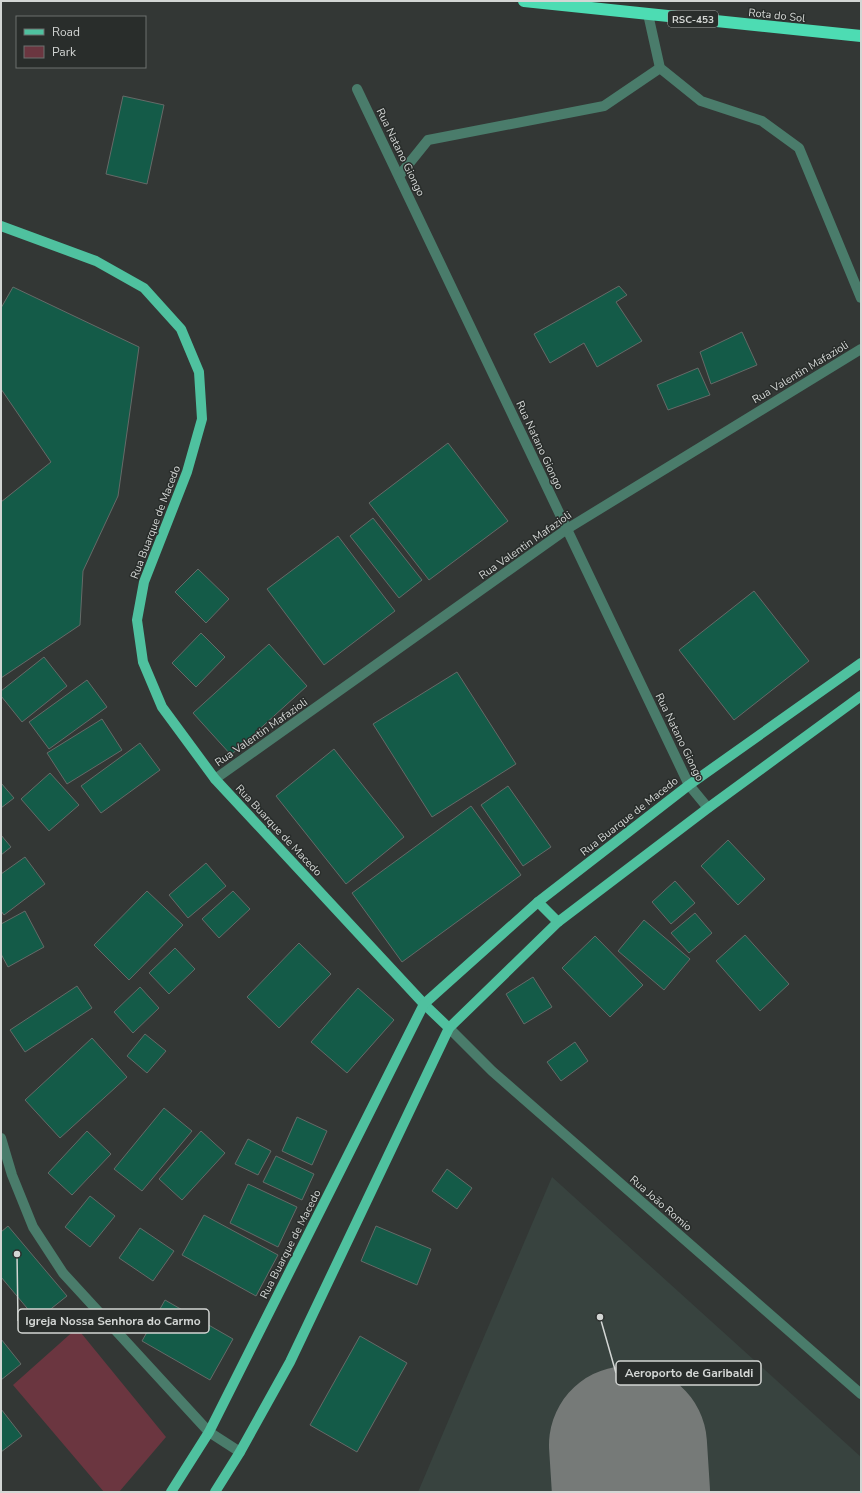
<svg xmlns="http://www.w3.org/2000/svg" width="862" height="1493" viewBox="0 0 862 1493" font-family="'Nunito Sans',sans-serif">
  <rect width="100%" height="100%" fill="#333735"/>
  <polygon fill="#38433f" points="552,1177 861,1457 861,1492 418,1492"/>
  <polygon fill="#6b3640" points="77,1328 166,1437 119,1492 104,1492 13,1385"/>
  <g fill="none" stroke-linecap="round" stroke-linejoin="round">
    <polyline stroke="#767a78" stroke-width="158" points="628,1445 631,1492"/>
  </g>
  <g fill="#145b48" stroke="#656a68">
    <polygon points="123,96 164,105 147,184 106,174"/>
    <polygon points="619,286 627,295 616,302 642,341 597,367 584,343 550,363 534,334"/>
    <polygon points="13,287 139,347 118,496 83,571 80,625 1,678 1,502 51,462 1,389 1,308"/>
    <polygon points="742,332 757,365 711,384 700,352"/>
    <polygon points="698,368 710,395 668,410 657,385"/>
    <polygon points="448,443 508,521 429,580 369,503"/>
    <polygon points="373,518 422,580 399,598 350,536"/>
    <polygon points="338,536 395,611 324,665 267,589"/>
    <polygon points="198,569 229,599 206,623 175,592"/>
    <polygon points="754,591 809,661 734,720 679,650"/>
    <polygon points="201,633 225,657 196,687 172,663"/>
    <polygon points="269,644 307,686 231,755 193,713"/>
    <polygon points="44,657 67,686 22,722 1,696 1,691"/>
    <polygon points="457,672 516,764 432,817 373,724"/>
    <polygon points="87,680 107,707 49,749 29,722"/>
    <polygon points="102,719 122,750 67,784 47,753"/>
    <polygon points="140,743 160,770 101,813 81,786"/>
    <polygon points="334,749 404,837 346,884 276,796"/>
    <polygon points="50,773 79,805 49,831 21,799"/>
    <polygon points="1,783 14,798 1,808"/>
    <polygon points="508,786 551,847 523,866 481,805"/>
    <polygon points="471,806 521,875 402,962 352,893"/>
    <polygon points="1,835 11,847 1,855"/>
    <polygon points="728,840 765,879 738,905 701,866"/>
    <polygon points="25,857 45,884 4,915 1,911 1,874"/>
    <polygon points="206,863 226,886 188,918 169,895"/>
    <polygon points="675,881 695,903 671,924 652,902"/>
    <polygon points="147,891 183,925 129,980 94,945"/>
    <polygon points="233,891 250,909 219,938 202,919"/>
    <polygon points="25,911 44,947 8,967 1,954 1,924"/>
    <polygon points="695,913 712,933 689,953 671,933"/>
    <polygon points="644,920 690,959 664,990 618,951"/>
    <polygon points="745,935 789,984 760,1011 716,961"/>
    <polygon points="595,936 643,985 610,1017 562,968"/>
    <polygon points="299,943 331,974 279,1028 247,997"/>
    <polygon points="175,948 195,969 169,994 149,973"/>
    <polygon points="533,977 552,1007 524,1024 506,994"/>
    <polygon points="77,986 92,1008 25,1052 10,1030"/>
    <polygon points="140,987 159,1008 133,1033 114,1012"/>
    <polygon points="358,988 394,1020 347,1073 311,1042"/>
    <polygon points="145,1034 166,1051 147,1073 127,1056"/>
    <polygon points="92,1038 127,1077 60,1138 25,1100"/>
    <polygon points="575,1042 588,1061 561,1081 547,1062"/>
    <polygon points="164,1108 192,1131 142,1191 114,1169"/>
    <polygon points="297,1117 327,1131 312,1165 282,1151"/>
    <polygon points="87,1131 111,1154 72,1195 48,1173"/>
    <polygon points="201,1131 225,1153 182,1200 159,1179"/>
    <polygon points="248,1139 271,1151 258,1175 235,1164"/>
    <polygon points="276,1156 314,1174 302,1200 263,1182"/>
    <polygon points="447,1169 472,1188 457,1209 432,1191"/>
    <polygon points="248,1184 297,1207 278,1247 230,1223"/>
    <polygon points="90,1196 115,1216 90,1247 65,1227"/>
    <polygon points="204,1215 278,1255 256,1296 182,1255"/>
    <polygon points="8,1226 67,1296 37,1320 1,1277 1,1232"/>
    <polygon points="376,1226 431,1249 417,1285 361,1261"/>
    <polygon points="140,1228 174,1251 153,1281 119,1258"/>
    <polygon points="165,1300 233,1339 210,1380 142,1341"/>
    <polygon points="360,1336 407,1363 357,1452 310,1425"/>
    <polygon points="1,1339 21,1364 1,1380"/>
    <polygon points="1,1409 22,1436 1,1452"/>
  </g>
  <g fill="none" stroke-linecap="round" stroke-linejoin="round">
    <g stroke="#4a7c6b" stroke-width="10">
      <polyline points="648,14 660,68 701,101 762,121 799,148 861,298"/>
      <polyline points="357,89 689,785 708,808"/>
      <polyline points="399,176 428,140 604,106 660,68"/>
      <polyline points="215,779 567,529 861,349"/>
      <polyline points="449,1028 492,1071 861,1394"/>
      <polyline points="1,1138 12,1175 33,1227 63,1273 209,1432 240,1452"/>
    </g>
    <g stroke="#4fc19f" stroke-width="10">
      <polyline points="1,226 96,261 144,288 181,329 199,372 202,419 187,472 144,582 137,620 143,662 162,707 215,779 424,1004 449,1028"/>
      <polyline points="538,902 558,922"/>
      <polyline points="171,1492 209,1432 424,1004 538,902 689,785 861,663"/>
      <polyline points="215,1492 240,1452 290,1362 449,1028 558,922 708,808 861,696"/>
    </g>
    <polyline stroke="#4ddcb3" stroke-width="12" points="524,1 861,36"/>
  </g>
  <g text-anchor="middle" stroke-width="3" stroke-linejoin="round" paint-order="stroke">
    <rect fill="#292d2b" stroke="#a0a3a1" stroke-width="1" x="668" y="11" width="50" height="16" rx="3"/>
    <g font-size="10" font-weight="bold" fill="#d3d6d4">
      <text x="693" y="23">RSC-453</text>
    </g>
    <g font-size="11" fill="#d3d6d4" stroke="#292d2b">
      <text transform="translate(777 15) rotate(6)" y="4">Rota do Sol</text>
      <text transform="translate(401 152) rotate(64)" y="4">Rua Natano Giongo</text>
      <text transform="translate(800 372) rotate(-31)" y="4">Rua Valentin Mafazioli</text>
      <text transform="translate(540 445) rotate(65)" y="4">Rua Natano Giongo</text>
      <text transform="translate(155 522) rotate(-69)" y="4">Rua Buarque de Macedo</text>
      <text transform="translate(525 545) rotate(-35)" y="4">Rua Valentin Mafazioli</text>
      <text transform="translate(261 732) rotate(-35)" y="4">Rua Valentin Mafazioli</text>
      <text transform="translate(680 737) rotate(64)" y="4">Rua Natano Giongo</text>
      <text transform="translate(629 816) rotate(-38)" y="4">Rua Buarque de Macedo</text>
      <text transform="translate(279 830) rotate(47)" y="4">Rua Buarque de Macedo</text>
      <text transform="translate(661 1203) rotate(41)" y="4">Rua João Romio</text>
      <text transform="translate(290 1244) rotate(-63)" y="4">Rua Buarque de Macedo</text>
    </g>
  </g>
  <path fill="none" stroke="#d3d6d4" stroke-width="1.5" d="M17 1254L18 1321M600 1317L616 1373"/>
  <g fill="#d3d6d4" stroke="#292d2b" stroke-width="1.5">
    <circle cx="17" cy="1254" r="4"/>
    <circle cx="600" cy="1317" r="4"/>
  </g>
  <g fill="#292d2b" stroke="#d3d6d4" stroke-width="1.5">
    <rect x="18" y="1309" width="191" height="24" rx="4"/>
    <rect x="616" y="1361" width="145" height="24" rx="4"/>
  </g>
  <g font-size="12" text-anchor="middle" font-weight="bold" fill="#d3d6d4">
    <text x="113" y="1325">Igreja Nossa Senhora do Carmo</text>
    <text x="689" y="1377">Aeroporto de Garibaldi</text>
  </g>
  <rect width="862" height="1493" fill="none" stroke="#d3d6d4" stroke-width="4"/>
  <rect x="16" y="16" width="130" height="52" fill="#292d2b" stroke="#6d716f"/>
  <rect x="24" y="29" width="20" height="6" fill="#4fc19f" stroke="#6d716f"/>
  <text x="52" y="36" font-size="12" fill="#d3d6d4">Road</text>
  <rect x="24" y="46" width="20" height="12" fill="#6b3640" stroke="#6d716f"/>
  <text x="52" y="56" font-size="12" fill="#d3d6d4">Park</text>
</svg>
